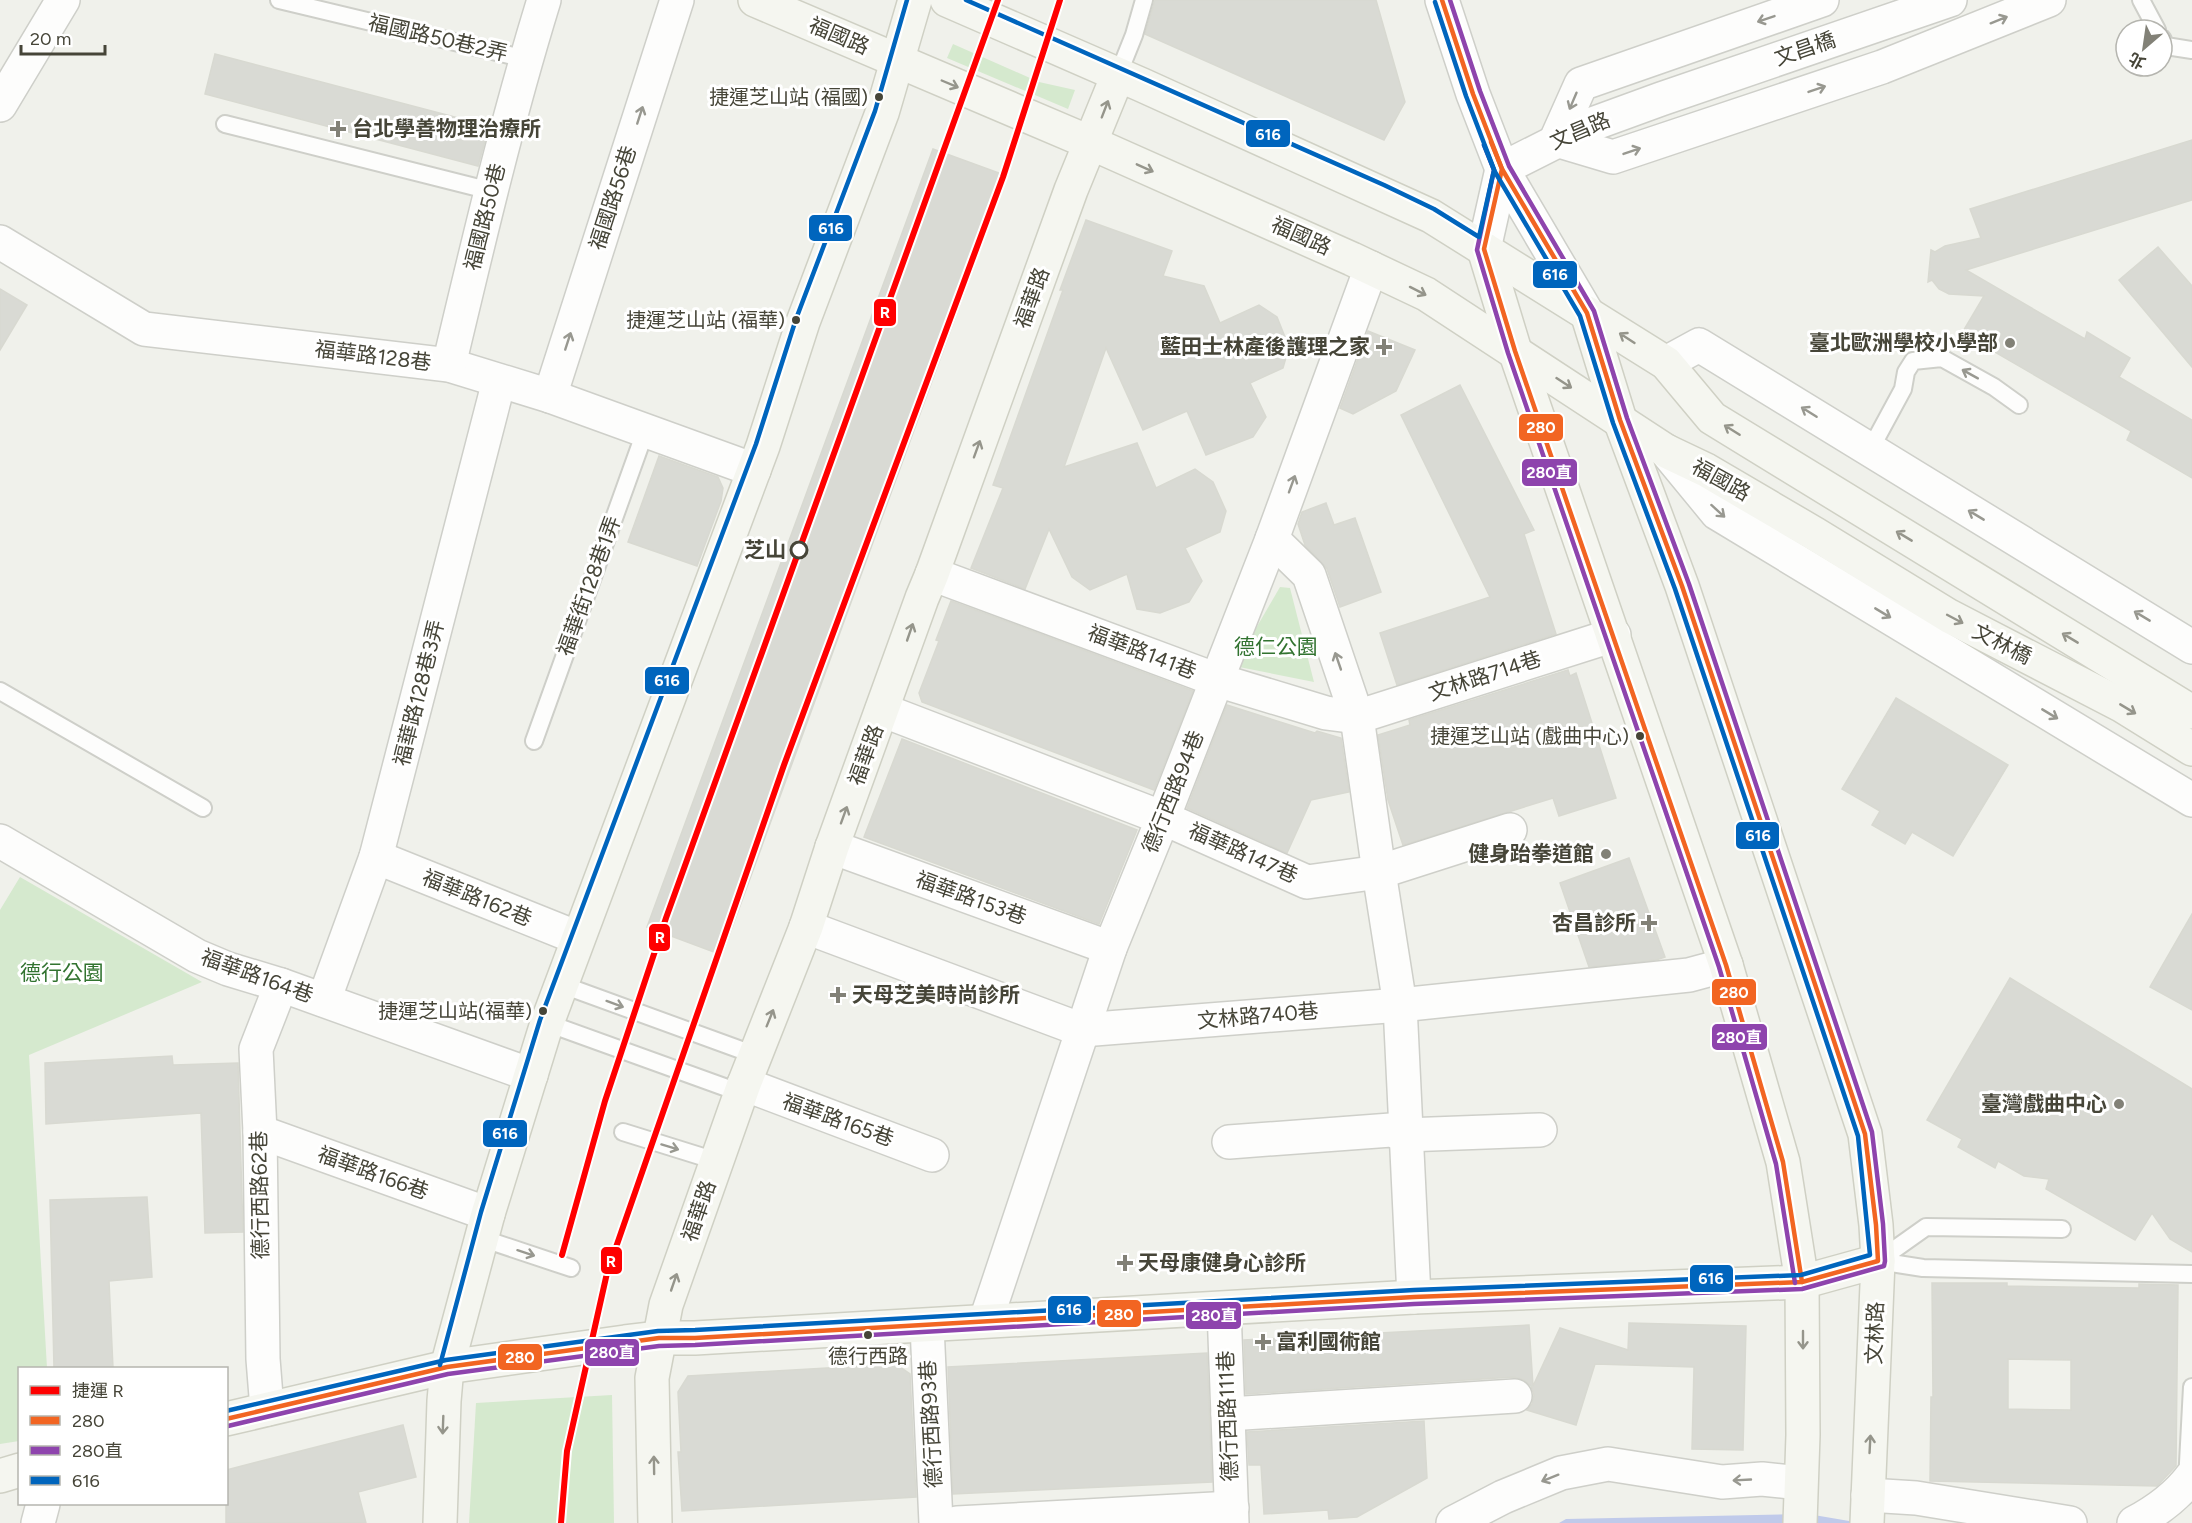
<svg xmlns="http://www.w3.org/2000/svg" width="2192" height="1523" viewBox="0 0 2192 1523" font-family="Figtree,'Noto Sans TC',sans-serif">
  <rect width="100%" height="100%" fill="#f0f1eb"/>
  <g fill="#d5e9ce">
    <polygon points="953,44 1039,82 1075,90 1068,109 947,58"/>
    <polygon points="1280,587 1290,588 1314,682 1234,666"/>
    <polygon points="20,877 202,982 29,1055 47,1368 20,1368 19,1441 0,1444 0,910"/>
    <polygon points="612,1395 614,1523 469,1523 476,1403"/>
  </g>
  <polygon fill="#c0caea" points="1808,1514 1861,1523 1559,1523 1566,1519"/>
  <g fill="#d9dad4" stroke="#d8d9d1" stroke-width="1.5" fill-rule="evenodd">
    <polygon points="1155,0 1376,0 1405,102 1384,140 1145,34"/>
    <polygon points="215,54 489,126 478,166 205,94"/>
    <polygon points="2192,140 2192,200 1966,270 2085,339 2087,332 2130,358 2119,377 2192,420 2192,478 2127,440 2131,431 1962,333 1984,296 1949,294 1939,289 1932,280 1928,282 1931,250 1935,252 1945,246 1981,238 1970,209"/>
    <polygon points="933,149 1007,176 722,955 647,927"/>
    <polygon points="1086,220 1172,251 1163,276 1204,286 1220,323 1259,305 1277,317 1289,347 1283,368 1250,383 1266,417 1253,437 1206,455 1187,411 1143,430 1106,348 1064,467 1137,443 1156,488 1195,469 1213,482 1226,511 1220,532 1185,548 1202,581 1189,602 1160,613 1137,609 1127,574 1090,590 1072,577 1049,529 1025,589 971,568 1003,488 993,485 1063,290 1060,290"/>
    <polygon points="2158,247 2192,286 2192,367 2119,280"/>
    <polygon points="0,289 27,305 0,350"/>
    <polygon points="1368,331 1415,350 1396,391 1353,414 1340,408"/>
    <polygon points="1460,385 1534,530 1524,534 1556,634 1397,685 1380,633 1490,597 1401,415"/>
    <polygon points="659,456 718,477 723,488 721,501 697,566 628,542"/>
    <polygon points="1326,503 1334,525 1355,518 1381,592 1340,607 1327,569 1305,545 1298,524 1302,512"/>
    <polygon points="951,601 1193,691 1154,790 922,702 919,693 939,641 936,640"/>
    <polygon points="1568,670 1570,676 1576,673 1616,798 1559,816 1553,798 1403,845 1388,800 1378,735 1410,725 1409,720"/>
    <polygon points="1896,698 2008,765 1953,856 1912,832 1905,844 1872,825 1880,811 1842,789"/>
    <polygon points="1227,705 1315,733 1317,731 1341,738 1349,792 1311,800 1287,853 1187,808"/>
    <polygon points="902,739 1137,830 1099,924 864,837"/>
    <polygon points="1629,858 1665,957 1656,960 1589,967 1560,883"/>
    <polygon points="2192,914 2192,1010 2150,987"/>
    <polygon points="2010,978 2192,1089 2192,1252 2170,1239 2152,1213 2135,1240 2046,1189 2049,1179 2024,1176 1998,1161 1995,1168 1958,1147 1962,1139 1927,1120"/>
    <polygon points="172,1056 173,1065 238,1063 243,1232 205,1233 201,1113 46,1124 45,1063"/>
    <polygon points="147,1197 152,1277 109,1281 113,1368 54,1368 50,1200"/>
    <path d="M 1932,1283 L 2007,1283 L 2007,1286 L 2139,1288 L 2139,1284 L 2178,1285 L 2176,1466 L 2157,1486 L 1930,1481 L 1931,1397 L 1933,1397 ZM 2008,1359 L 2071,1360 L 2071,1410 L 2008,1409 Z"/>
    <polygon points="1629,1323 1746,1326 1743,1450 1692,1449 1694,1367 1595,1364 1576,1425 1527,1410 1532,1404 1534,1395 1531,1386 1524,1380 1514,1377 1246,1394 1244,1340 1529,1325 1533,1386 1560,1328 1628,1350"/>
    <polygon points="1207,1353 1212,1482 953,1494 948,1367"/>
    <polygon points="896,1364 910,1374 916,1497 682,1511 678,1452 681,1452 678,1392 688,1376"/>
    <polygon points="1424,1421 1427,1478 1357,1517 1329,1519 1328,1510 1264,1514 1261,1465 1249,1465 1247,1432"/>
    <polygon points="403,1425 416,1477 358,1492 366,1523 226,1523 226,1470"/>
  </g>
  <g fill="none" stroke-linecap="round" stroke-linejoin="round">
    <defs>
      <g id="lane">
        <polyline points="279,0 526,59"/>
        <polyline points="2141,0 2157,30"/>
        <polyline points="2162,38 2166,46 2192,50"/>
        <polyline points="1118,75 1134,35 1144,0"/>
        <polyline points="225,124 491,191"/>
        <polyline points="1870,450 1903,389 1906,372 1913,361 1942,358 1994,387 2019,405"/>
        <polyline points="0,691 203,808"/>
        <polyline points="534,741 645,432"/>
        <polyline points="560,984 755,1055"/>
        <polyline points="547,1023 741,1093"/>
        <polyline points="623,1132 716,1161"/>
        <polyline points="481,1238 571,1268"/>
        <polyline points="1878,1261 1923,1268 2192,1274"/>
        <polyline points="1878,1261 1926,1227 2062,1229"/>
        <polyline points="2187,1482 2192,1387"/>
      </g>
      <g id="street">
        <polyline points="1442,0 1473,94 1502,169 1587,313"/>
        <polyline points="1822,0 1581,84 1556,140 1613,157 1882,67 2049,0"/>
        <polyline points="0,105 63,0"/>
        <polyline points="1502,169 1587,126 1661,99 1950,0"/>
        <polyline points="0,242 144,329 449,365 550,396 754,470"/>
        <polyline points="1484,249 1502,169"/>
        <polyline points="1666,363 1699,345 2192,647"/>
        <path d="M 449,365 C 478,243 507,120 544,0"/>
        <polyline points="550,396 677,0"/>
        <polyline points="1666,451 1717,513 2192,800"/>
        <polyline points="1272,539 1309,575 1357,717 1379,872 1400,1005 1414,1297"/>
        <polyline points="932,574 1217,680 1326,713 1357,717 1614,635"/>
        <polyline points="882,710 1163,818 1307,882 1379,872 1510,830"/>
        <polyline points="0,841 197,956 228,969 281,985 531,1075"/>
        <polyline points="832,847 1110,948"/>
        <polyline points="376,857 578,938"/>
        <polyline points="806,927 1082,1030 1400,1005 1689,975 1726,965"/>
        <polyline points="324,1000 376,857 499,381"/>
        <polyline points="744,1084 932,1155"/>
        <polyline points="260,1132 488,1214"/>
        <polyline points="1229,1142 1391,1130 1405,1135 1540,1130"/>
        <polyline points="1224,1309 1232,1523"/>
        <polyline points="986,1320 1110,948 1163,818 1272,539 1371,268"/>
        <polyline points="927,1326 936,1523"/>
        <polyline points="267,1409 263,1359 260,1132 256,1049 281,985"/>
        <polyline points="1228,1414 1515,1396"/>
        <polyline points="1868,1495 1916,1498 2070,1523"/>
        <polyline points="38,1523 43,1504"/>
        <polyline points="957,1523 1232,1508"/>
        <polyline points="1453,1523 1503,1497 1561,1473 1608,1464 1722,1482 1762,1479 1800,1483"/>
        <path d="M 2134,1523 C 2157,1511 2177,1496 2192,1476"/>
      </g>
      <g id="secondary">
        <polyline points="755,0 1091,143 1352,259 1426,294 1666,451 1706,470 1815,534 1949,616 2121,705 2192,749"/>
        <polyline points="947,0 1142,85 1431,216 1666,363 1712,418 2192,712"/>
        <polyline points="1484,249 1515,351 1726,965 1783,1162 1802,1282 1803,1435 1800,1523"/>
        <polyline points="1587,313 1620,420 1682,586 1865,1134 1876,1225 1878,1261 1867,1523"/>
        <polyline points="226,1419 447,1367 625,1342 659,1338 695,1338 1414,1297 1802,1282 1878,1261"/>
        <polyline points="0,1476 20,1470"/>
        <polyline points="440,1523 444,1401 447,1367 488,1214 547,1023 763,446 803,322 882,113 915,0"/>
        <polyline points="655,1523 652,1378 666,1305 744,1084 806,927 832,847 922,598 932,574 1071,190 1118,75"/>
      </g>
    </defs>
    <use href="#lane" stroke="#cecfc9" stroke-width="20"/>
    <use href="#street" stroke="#cecfc9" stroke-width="36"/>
    <use href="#secondary" stroke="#cfd0c4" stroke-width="36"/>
    <use href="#lane" stroke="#fdfdfc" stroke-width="16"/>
    <use href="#street" stroke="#fdfdfc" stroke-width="33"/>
    <use href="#secondary" stroke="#f5f6f0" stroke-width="33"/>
    <defs>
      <g id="bus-1">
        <polyline points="1491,142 1502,169 1484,249 1515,351 1726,965 1783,1162 1802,1282"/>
        <polyline points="226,1419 447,1367 659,1338 695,1338 1414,1297 1802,1282 1878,1261 1876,1225 1865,1134 1682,586 1620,420 1587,313 1502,169 1473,94 1442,0"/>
      </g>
      <g id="bus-2">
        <polyline points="1484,145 1494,170 1477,250 1508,353 1719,967 1776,1164 1795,1283"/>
        <polyline points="228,1426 448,1374 659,1346 695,1345 1414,1304 1802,1289 1884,1266 1885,1261 1883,1224 1872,1132 1689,584 1627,418 1594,311 1509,166 1480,91 1450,0"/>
      </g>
      <g id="bus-3">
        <polyline points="966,0 1384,185 1434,209 1479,237 1494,170 1484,145"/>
        <polyline points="440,1365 481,1212 540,1020 756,444 796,319 875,111 907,0"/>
        <polyline points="226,1411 446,1360 658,1331 695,1330 1414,1290 1801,1275 1870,1255 1858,1136 1675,589 1613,423 1580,316 1495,172 1466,96 1435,2"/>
      </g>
    </defs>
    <use href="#bus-1" stroke="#fff" stroke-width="9"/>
    <use href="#bus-2" stroke="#fff" stroke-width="9"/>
    <use href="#bus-3" stroke="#fff" stroke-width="9"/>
    <use href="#bus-1" stroke="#f26522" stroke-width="4.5"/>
    <use href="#bus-2" stroke="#8e44ad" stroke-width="4.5"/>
    <use href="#bus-3" stroke="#0065bd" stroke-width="4.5"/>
    <defs>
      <g id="metro-1">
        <polyline points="562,1255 605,1101 666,918 998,0"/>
        <polyline points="561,1523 567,1451 607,1273 784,765 1003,177 1060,0"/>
      </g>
    </defs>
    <use href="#metro-1" stroke="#fff" stroke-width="10"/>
    <use href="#metro-1" stroke="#f00" stroke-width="6"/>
  </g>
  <defs><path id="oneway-shaft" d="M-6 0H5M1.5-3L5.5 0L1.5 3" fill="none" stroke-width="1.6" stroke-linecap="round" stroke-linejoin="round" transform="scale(1.5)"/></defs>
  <g stroke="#989890">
    <use href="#oneway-shaft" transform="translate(1766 19) rotate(161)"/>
    <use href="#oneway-shaft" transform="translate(1999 20) rotate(-22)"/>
    <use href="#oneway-shaft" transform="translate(1817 89) rotate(-19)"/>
    <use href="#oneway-shaft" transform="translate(1573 101) rotate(113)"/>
    <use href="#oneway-shaft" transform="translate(640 115) rotate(-72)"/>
    <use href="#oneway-shaft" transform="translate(1632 151) rotate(-19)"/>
    <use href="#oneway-shaft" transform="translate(568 341) rotate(-72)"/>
    <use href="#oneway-shaft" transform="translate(1970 374) rotate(-151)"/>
    <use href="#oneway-shaft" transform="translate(1809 412) rotate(-148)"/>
    <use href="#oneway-shaft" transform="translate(1292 484) rotate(-70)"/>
    <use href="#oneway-shaft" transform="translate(1718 511) rotate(42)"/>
    <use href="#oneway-shaft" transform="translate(1976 515) rotate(-149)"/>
    <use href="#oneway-shaft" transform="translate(1883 613) rotate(31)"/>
    <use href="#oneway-shaft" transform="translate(2142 616) rotate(-149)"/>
    <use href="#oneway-shaft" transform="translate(1338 661) rotate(-109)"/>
    <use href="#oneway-shaft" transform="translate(2050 714) rotate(31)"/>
    <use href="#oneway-shaft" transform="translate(615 1004) rotate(20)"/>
    <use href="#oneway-shaft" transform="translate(670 1147) rotate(17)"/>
    <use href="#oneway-shaft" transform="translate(526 1253) rotate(18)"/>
    <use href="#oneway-shaft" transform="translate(1550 1478) rotate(158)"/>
    <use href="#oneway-shaft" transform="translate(1742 1480) rotate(177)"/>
  </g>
  <g stroke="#95958b">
    <use href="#oneway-shaft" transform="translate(950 84) rotate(23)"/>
    <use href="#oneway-shaft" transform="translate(1105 109) rotate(-69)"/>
    <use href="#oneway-shaft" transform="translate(1145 168) rotate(24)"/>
    <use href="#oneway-shaft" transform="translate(1418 291) rotate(27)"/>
    <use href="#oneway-shaft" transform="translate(1627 338) rotate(-147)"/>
    <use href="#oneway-shaft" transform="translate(1564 383) rotate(33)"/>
    <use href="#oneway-shaft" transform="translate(1732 430) rotate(-148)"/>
    <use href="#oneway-shaft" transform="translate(977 449) rotate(-70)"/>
    <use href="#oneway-shaft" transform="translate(1904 536) rotate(-149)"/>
    <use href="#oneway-shaft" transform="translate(1955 619) rotate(28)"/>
    <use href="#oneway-shaft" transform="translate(910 632) rotate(-71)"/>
    <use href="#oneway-shaft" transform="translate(2070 638) rotate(-149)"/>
    <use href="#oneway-shaft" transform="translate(2128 709) rotate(31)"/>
    <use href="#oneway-shaft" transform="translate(844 815) rotate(-70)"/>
    <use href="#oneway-shaft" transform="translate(770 1018) rotate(-68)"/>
    <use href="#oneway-shaft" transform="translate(674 1282) rotate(-71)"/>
    <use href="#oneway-shaft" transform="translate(1803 1340) rotate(90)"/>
    <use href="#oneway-shaft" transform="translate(443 1425) rotate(92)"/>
    <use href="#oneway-shaft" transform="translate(1870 1444) rotate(-87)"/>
    <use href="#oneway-shaft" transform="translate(654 1465) rotate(-91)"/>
  </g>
  <g fill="#464538" stroke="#fff" stroke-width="2">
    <circle cx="879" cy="97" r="5"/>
    <circle cx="796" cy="320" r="5"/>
    <circle cx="1640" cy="736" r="5"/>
    <circle cx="543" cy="1011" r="5"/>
    <circle cx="868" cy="1335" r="5"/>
  </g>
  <g fill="#828177" stroke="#fff" stroke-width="2">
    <path d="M335 120h6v6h6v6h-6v6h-6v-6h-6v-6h6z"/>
    <circle cx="2010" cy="343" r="6"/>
    <path d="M1381 338h6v6h6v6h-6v6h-6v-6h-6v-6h6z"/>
    <circle cx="1606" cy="854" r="6"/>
    <path d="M1646 914h6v6h6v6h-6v6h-6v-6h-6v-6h6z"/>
    <path d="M835 986h6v6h6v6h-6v6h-6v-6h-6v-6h6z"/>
    <circle cx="2119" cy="1104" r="6"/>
    <path d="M1122 1254h6v6h6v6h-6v6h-6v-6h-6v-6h6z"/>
    <path d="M1260 1333h6v6h6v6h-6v6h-6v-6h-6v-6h6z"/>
  </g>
  <circle fill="#fff" stroke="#464538" stroke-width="3" cx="799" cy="550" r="8"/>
  <g text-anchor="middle" stroke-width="6" stroke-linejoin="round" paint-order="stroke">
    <g font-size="20" fill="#464538" stroke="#fff" text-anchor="end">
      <text x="868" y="104">捷運芝山站 (福國)</text>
      <text x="785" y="327">捷運芝山站 (福華)</text>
      <text x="1629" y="743">捷運芝山站 (戲曲中心)</text>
      <text x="532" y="1018">捷運芝山站(福華)</text>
      <text x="868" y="1363" text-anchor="middle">德行西路</text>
    </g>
    <g font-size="21" fill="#464538" stroke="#fff">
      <text transform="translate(839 36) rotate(23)" y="7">福國路</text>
      <text transform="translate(438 38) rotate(13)" y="7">福國路50巷2弄</text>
      <text transform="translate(1805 49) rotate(-19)" y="7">文昌橋</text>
      <text transform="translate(1580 131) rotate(-23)" y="7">文昌路</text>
      <text transform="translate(613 198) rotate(-72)" y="7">福國路56巷</text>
      <text transform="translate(485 217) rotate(-76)" y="7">福國路50巷</text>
      <text transform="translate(1301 236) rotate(24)" y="7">福國路</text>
      <text transform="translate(1032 298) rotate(-70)" y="7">福華路</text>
      <text transform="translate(373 356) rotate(7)" y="7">福華路128巷</text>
      <text transform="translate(1721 480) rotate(29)" y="7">福國路</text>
      <text transform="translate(589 586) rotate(-70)" y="7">福華街128巷1弄</text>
      <text transform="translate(2002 644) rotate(27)" y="7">文林橋</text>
      <text transform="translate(1142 652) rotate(21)" y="7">福華路141巷</text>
      <text transform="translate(1485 676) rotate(-18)" y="7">文林路714巷</text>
      <text transform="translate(419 693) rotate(-76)" y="7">福華路128巷3弄</text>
      <text transform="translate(866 755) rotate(-70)" y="7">福華路</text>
      <text transform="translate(1173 792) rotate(-68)" y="7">德行西路94巷</text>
      <text transform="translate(1243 853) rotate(24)" y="7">福華路147巷</text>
      <text transform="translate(477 898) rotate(22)" y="7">福華路162巷</text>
      <text transform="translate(971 898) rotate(20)" y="7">福華路153巷</text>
      <text transform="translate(257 976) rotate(20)" y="7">福華路164巷</text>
      <text transform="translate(1258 1016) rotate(-5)" y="7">文林路740巷</text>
      <text transform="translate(838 1120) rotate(20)" y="7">福華路165巷</text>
      <text transform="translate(373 1173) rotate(20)" y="7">福華路166巷</text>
      <text transform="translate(260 1195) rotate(-91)" y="7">德行西路62巷</text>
      <text transform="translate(699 1211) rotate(-71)" y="7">福華路</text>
      <text transform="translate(1875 1333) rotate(-88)" y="7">文林路</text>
      <text transform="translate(1228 1416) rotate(-92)" y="7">德行西路111巷</text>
      <text transform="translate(931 1424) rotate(-93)" y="7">德行西路93巷</text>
    </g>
    <g font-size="21" font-weight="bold" fill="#464538" stroke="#fff" text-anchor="end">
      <text x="352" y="136" text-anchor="start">台北學善物理治療所</text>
      <text x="1998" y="350">臺北歐洲學校小學部</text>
      <text x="1370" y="354">藍田士林產後護理之家</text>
      <text x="1594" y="861">健身跆拳道館</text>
      <text x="1636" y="930">杏昌診所</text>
      <text x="852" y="1002" text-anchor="start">天母芝美時尚診所</text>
      <text x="2107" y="1111">臺灣戲曲中心</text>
      <text x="1138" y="1270" text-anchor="start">天母康健身心診所</text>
      <text x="1276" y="1349" text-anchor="start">富利國術館</text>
    </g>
    <g font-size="21" font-weight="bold" fill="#464538" stroke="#fff" text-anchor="end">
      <text x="786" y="557">芝山</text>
    </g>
    <g font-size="21" fill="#327330" stroke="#fff">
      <text x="1276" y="654">德仁公園</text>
      <text x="62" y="980">德行公園</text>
    </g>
  </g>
  <g stroke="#fff" stroke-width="2">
    <rect x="1245" y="119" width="46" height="29" rx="6" fill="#0065bd"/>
    <rect x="808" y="214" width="45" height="28" rx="6" fill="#0065bd"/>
    <rect x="1532" y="260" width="46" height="29" rx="6" fill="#0065bd"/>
    <rect x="873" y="298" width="24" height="29" rx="6" fill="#f00"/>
    <rect x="1518" y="413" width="46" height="29" rx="6" fill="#f26522"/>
    <rect x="1521" y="458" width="57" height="29" rx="6" fill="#8e44ad"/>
    <rect x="644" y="666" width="46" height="29" rx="6" fill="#0065bd"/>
    <rect x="1735" y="821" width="45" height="29" rx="6" fill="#0065bd"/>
    <rect x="648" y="923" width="23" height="29" rx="6" fill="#f00"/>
    <rect x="1711" y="978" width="46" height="28" rx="6" fill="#f26522"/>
    <rect x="1711" y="1023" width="57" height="28" rx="6" fill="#8e44ad"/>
    <rect x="482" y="1119" width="46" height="29" rx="6" fill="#0065bd"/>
    <rect x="600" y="1246" width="23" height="29" rx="6" fill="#f00"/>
    <rect x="1689" y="1264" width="45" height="29" rx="6" fill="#0065bd"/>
    <rect x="1047" y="1295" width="45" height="29" rx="6" fill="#0065bd"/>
    <rect x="1096" y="1299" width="46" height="29" rx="6" fill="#f26522"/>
    <rect x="1185" y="1301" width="57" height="29" rx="6" fill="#8e44ad"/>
    <rect x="584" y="1338" width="56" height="29" rx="6" fill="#8e44ad"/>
    <rect x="497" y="1343" width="46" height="28" rx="6" fill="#f26522"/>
  </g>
  <g font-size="16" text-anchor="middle" font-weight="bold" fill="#fff">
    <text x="1268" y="140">616</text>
    <text x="831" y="234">616</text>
    <text x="1555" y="280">616</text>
    <text x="885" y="318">R</text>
    <text x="1541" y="433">280</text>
    <text x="1549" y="478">280直</text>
    <text x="667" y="686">616</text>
    <text x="1758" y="841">616</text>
    <text x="660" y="943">R</text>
    <text x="1734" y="998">280</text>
    <text x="1739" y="1043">280直</text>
    <text x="505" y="1139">616</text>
    <text x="611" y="1267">R</text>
    <text x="1711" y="1284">616</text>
    <text x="1069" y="1315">616</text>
    <text x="1119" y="1320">280</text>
    <text x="1214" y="1321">280直</text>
    <text x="612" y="1358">280直</text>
    <text x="520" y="1363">280</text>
  </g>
  <rect x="18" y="1367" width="210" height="138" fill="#ffffff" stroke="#b5b5af" stroke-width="1.5"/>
  <rect x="30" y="1386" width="30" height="9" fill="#ff0000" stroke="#b5b5af" stroke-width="1.5"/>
  <text x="72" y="1397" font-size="18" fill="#464538">捷運 R</text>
  <rect x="30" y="1416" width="30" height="9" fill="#f26522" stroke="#b5b5af" stroke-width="1.5"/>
  <text x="72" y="1427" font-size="18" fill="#464538">280</text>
  <rect x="30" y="1446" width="30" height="9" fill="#8e44ad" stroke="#b5b5af" stroke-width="1.5"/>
  <text x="72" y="1457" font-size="18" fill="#464538">280直</text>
  <rect x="30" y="1476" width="30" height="9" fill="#0065bd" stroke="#b5b5af" stroke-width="1.5"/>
  <text x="72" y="1487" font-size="18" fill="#464538">616</text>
  <g transform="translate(2144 48) rotate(209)"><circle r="28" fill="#ffffff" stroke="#b5b5af" stroke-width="1.5"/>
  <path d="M0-4.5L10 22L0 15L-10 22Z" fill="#828177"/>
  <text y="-9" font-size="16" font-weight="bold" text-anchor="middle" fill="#464538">北</text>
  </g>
  <path d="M21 45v9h84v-9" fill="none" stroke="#464538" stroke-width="3"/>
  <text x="30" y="45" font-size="18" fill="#464538" stroke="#ffffff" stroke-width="4.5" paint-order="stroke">20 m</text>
</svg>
